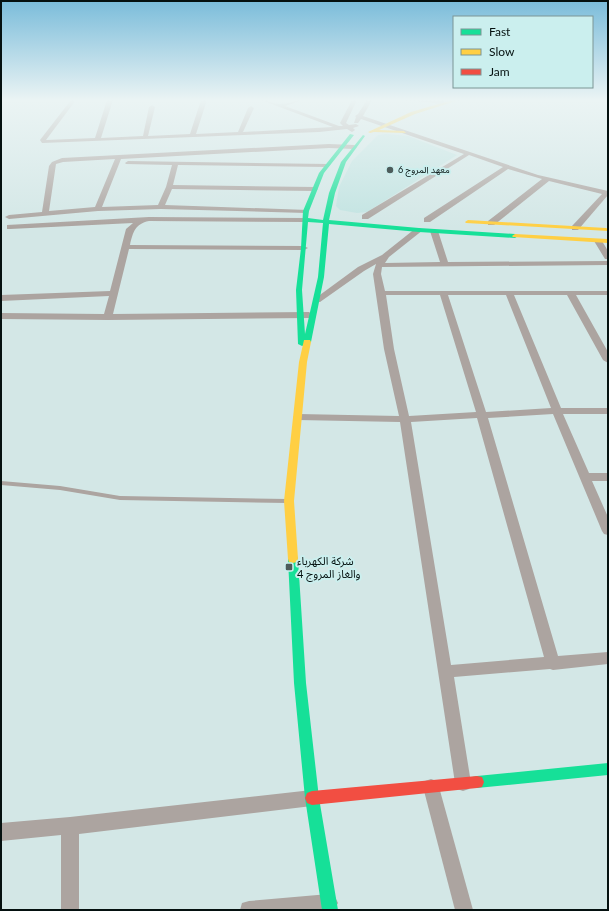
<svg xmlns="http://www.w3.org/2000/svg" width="609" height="911" viewBox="0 0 609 911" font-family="Lato,'Noto Sans Arabic',sans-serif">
  <rect width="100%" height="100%" fill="#d3e7e6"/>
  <polygon fill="#c1e3e1" points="386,134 408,136 457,155 367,212 357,213 340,210 336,206 339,187 352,161 378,135"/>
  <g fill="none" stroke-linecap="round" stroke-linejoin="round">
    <polygon fill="#aca4a0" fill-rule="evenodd" points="1,481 60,486 120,496 287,499 289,500 290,501 289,502 287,503 120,500 60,490 1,485"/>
    <g fill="#aca4a0" fill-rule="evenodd">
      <path d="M 71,100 L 76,100 L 46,140 L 95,138 L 107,100 L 113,100 L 101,138 L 143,136 L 149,107 L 152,105 L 155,107 L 148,136 L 190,134 L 201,100 L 207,100 L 196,134 L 238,132 L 248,108 L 251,106 L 254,108 L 243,132 L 333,127 L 261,100 C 267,100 274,104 280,104 C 288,104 295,100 303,100 L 285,106 L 339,126 L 343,126 L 340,123 L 352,100 L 357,100 L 346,123 L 349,125 L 356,124 L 359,126 L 353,128 L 355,130 L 352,132 L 347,129 L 319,132 L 42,143 L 40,140 Z"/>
      <polygon points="367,100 372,100 363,116 538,175 608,191 608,195 578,230 572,230 572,226 602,194 549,181 494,225 488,225 488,221 542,179 508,169 430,222 424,222 424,218 503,167 469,155 368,219 362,219 362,215 464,154 361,119 358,123 354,123 356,117 355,116 358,114"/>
      <polygon points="403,100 440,100 448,102 445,104"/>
      <path d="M 329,144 L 354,145 L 357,147 L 354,149 L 329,148 L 121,159 L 102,207 L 158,205 L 166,187 L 172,165 L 126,164 L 125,163 L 128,161 L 329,164 L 330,165 L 327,167 L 178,165 L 173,185 L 315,187 L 318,189 L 315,191 L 172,189 L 165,205 L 308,210 L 309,211 L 306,213 L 161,209 L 98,211 L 9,219 L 5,217 L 9,215 L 42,212 L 49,166 L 52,162 L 62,158 ZM 115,159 L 95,207 L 49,211 L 56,164 L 63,162 Z"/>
      <path d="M 149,217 L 306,218 L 310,220 L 306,222 L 149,221 C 135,224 133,232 130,245 L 304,246 L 308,248 L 304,250 L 129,249 L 113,314 L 309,312 L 313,315 L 309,318 L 108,320 L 1,319 L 1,313 L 104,314 L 109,296 L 1,301 L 1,295 L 110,291 L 126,229 L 133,223 L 10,229 L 7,229 L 7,225 Z"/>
      <path d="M 416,228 L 419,228 L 423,230 L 389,257 L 385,263 L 440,262 L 430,231 L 434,229 L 438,231 L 448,262 L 608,261 L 608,265 L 382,267 L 381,274 L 385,291 L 608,291 L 608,295 L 576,295 L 608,352 L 608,363 L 603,360 L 567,295 L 514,295 L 561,408 L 608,408 L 608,414 L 563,414 L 589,473 L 608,473 L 608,481 L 592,481 L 608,517 L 608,535 L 604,534 L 602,531 L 553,414 L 488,418 L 558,656 L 608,652 L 608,664 L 553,670 L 550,669 L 454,677 L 471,783 L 469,789 L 463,791 L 457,789 L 455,783 L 400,422 L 298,420 L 293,417 L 298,414 L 399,416 L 384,349 L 373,274 L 376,264 L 364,271 L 320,302 L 314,302 L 313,300 L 358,267 L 382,255 ZM 386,295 L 440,295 L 476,412 L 409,416 L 394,349 ZM 448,295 L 506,295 L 551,408 L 486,412 ZM 477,418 L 544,657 L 451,665 L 411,422 Z"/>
      <polygon points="595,239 601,239 602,241 608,251 608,259 605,259 594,241"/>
      <polygon points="431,779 437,781 439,787 473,910 455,910 423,787 425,781"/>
      <polygon points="312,790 318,792 320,798 318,804 312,806 79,834 79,910 61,910 61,835 1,841 1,823 70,817"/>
      <polygon points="329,894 335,897 338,903 334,910 240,910 242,903 249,901"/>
    </g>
    <g fill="#16e098" fill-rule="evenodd">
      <path d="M 350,134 L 354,135 L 324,173 L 309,211 L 308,218 L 323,220 L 329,193 L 341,162 L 363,135 L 365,136 L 346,162 L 335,193 L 329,220 L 419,228 L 515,234 L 518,236 L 515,238 L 419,232 L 329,224 L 324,277 L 311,342 L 302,346 L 298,344 L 296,290 L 301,248 L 303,211 L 319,173 ZM 308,222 L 323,223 L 318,277 L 305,334 L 302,290 Z"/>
      <polygon points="293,555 297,556 298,559 306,683 319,798 338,910 322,910 305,798 294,683 288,559 289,556"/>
      <polygon points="608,763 608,775 477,788 472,787 470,782 472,777 477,776"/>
    </g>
    <g fill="#ffcf43" fill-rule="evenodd">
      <polygon points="452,100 459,100 415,114 379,130 404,131 406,133 374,132 370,133 368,132 411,112"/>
      <polygon points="468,220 606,228 608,229 608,231 466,223 465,222"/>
      <polygon points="515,234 608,239 608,243 513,237 512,236"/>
      <polygon points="304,340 310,340 311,342 307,362 294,501 298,559 297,562 293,563 289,562 288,559 284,501 299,362"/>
    </g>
    <polygon fill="#f24e42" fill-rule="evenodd" points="477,776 482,777 484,782 482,787 477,788 312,805 307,803 305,798 307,793 312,791"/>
  </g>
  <linearGradient id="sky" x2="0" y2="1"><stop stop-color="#7abcda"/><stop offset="0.44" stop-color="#ebf4f4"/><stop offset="1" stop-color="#ebf4f4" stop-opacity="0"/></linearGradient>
  <rect width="609" height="228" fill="url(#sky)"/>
  <g fill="#4d5c5b" stroke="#cbefee" stroke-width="1.5">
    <circle cx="390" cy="170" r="4"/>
    <rect x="285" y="563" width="8" height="8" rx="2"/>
  </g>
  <g text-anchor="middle" stroke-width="4" stroke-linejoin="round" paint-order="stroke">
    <g font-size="9" fill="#051110" stroke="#cbefee" text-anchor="start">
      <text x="398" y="173">معهد المروج 6</text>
    </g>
    <g font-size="11" fill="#051110" stroke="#cbefee" text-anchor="start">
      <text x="297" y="565">شركة الكهرباء<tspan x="297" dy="13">والغاز المروج 4</tspan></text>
    </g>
  </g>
  <rect width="609" height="911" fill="none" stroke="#051110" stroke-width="4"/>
  <rect x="453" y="16" width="140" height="72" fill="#cbefee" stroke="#7c9695"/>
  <rect x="461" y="29" width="20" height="6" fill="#16e098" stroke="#7c9695"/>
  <text x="489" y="36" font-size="12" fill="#051110">Fast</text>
  <rect x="461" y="49" width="20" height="6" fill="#ffcf43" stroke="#7c9695"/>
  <text x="489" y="56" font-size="12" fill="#051110">Slow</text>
  <rect x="461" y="69" width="20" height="6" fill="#f24e42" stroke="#7c9695"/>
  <text x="489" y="76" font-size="12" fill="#051110">Jam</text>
</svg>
